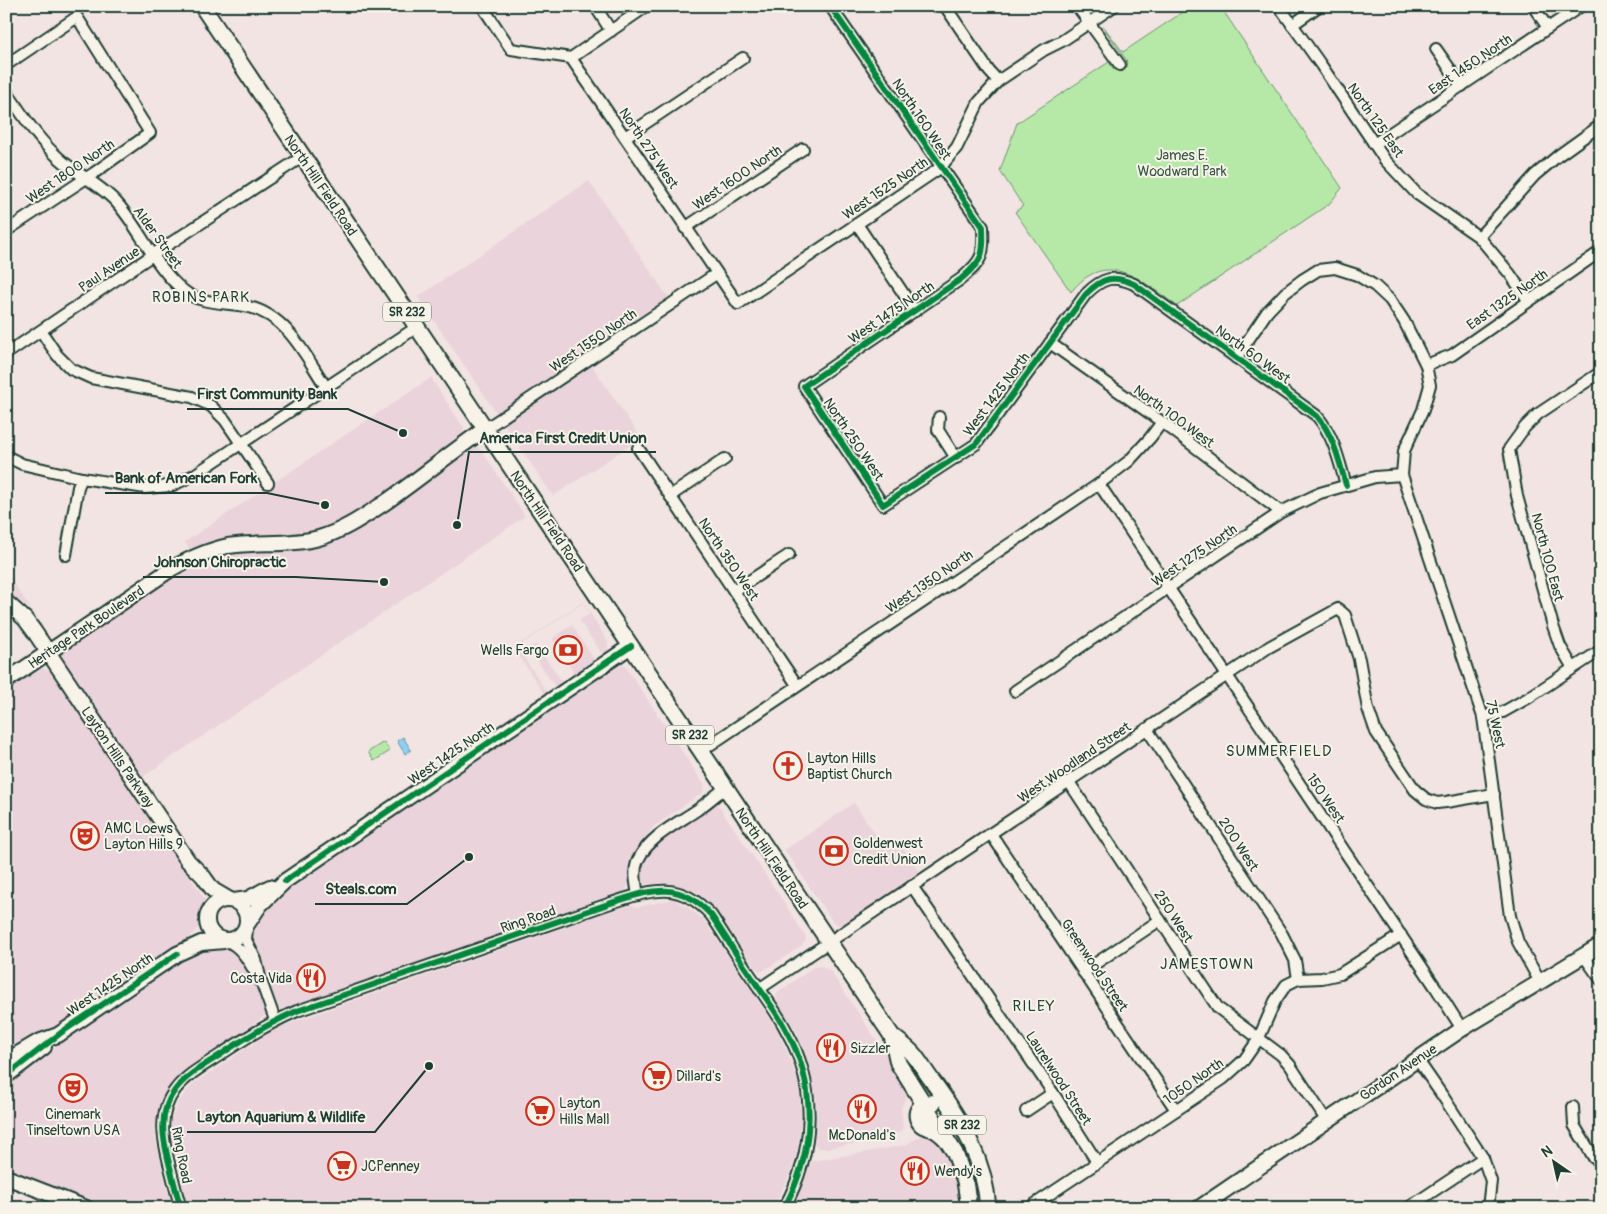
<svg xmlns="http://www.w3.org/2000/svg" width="1607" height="1214" viewBox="0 0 1607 1214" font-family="Pangolin,sans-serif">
  <rect width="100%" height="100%" fill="#f1e4e2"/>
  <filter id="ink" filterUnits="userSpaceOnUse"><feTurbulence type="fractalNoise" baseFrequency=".02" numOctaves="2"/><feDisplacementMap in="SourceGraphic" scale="10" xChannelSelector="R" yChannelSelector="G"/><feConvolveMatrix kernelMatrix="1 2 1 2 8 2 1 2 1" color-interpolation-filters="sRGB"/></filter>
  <g filter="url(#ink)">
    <g fill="#ead3db" fill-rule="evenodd">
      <polygon points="589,181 668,297 584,354 641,438 553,496 418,297"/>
      <polygon points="432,377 433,381 463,427 464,432 460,437 422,468 390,491 347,519 317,531 298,535 241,537 220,541 190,550 185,542"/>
      <polygon points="473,447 477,447 481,450 525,516 141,778 63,660 62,655 63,652 169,580 198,563 223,555 239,552 288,551 307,548 328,543 348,535 377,517 415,491"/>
      <polygon points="6,572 32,610 6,592"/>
      <path d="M 583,602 L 608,642 L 608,650 L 604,655 L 545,695 L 514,648 ZM 583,603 L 590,614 L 580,620 L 581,623 L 600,651 L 604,655 L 595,661 L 572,625 L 553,638 L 553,640 L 571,668 L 574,675 L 563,683 L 536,645 L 529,648 L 556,688 L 548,694 L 523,656 L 524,646 L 523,643 Z"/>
      <polygon points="624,664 705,786 702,793 654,826 634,856 630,869 629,883 626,890 286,1008 279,1009 277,1007 251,944 249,932 275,896 284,891 618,666"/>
      <polygon points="38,668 51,671 204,898 206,907 204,915 197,929 183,944 155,960 66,1020 6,1056 6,689"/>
      <polygon points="854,803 886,850 899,841 920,873 847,923 839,925 833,922 785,850"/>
      <polygon points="717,804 784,902 806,938 805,942 800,947 763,971 760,972 756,968 717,912 704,898 692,890 675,885 661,883 646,884 643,882 641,878 641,870 644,858 658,841 712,805"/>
      <polygon points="673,899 688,908 703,919 777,1029 791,1062 799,1083 801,1120 797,1152 788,1178 773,1208 189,1208 181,1181 171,1137 171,1120 178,1102 193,1084 269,1033 282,1026 333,1008 623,907 631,905 638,907"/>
      <polygon points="229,945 250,967 266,1010 266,1015 181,1074 172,1083 161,1103 155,1130 156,1141 166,1186 173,1208 102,1208 6,1171 6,1086 64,1040 143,987 187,954 197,948"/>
      <polygon points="822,966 830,971 873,1035 907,1089 907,1094 901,1108 903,1128 898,1133 878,1136 863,1142 828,1148 818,1148 815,1144 817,1106 810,1067 798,1034 778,1002 776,996 780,991 814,967"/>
      <polygon points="921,1136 935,1141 942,1147 945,1152 957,1179 962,1208 792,1208 801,1190 812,1161 885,1149 905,1145"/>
      <polygon points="1021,1199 1021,1204 1018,1208 994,1208 994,1201"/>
    </g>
    <g fill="#b6e8a8" stroke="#6a926e">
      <path d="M 1192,6 L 1220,6 L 1342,188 L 1329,204 L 1177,306 C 1142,281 1107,247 1071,292 L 1015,212 L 1023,206 L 1000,171 L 1017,123 L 1109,62 L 1114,70 L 1127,61 L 1103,27 L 1104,27 L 1123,52 Z"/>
      <polygon points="384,742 390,751 374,761 368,752"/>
    </g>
    <polygon fill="#8fcff0" stroke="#6295a5" points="403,737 411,750 405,754 397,741"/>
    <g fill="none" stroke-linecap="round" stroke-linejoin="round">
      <defs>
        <g id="street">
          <polyline points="482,6 511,49 571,58 738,304 940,168 957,147 979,102 998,81 1044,50 1062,41 1114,6"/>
          <polyline points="595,6 611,31"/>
          <path d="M 830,6 L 983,227 C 984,256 983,260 961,279 L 804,386 L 883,505 L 976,444 L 1086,294 C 1103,277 1113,275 1134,284 L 1317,416 C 1334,436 1339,461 1346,485"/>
          <polyline points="945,6 989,71 998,81"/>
          <polyline points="1077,6 1120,65"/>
          <polyline points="1279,6 1321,65 1385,160 1417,194 1479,237 1510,274 1528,300"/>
          <polyline points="1533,6 1548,28"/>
          <polyline points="1292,25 1319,6"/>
          <polyline points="1436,49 1462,86"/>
          <polyline points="571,58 647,6"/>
          <polyline points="6,65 77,17 150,133 94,173 6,231"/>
          <path d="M 6,91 C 23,115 37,139 60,159 C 78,175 101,185 117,203 C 141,230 155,268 184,291 C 201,305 229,302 249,307 C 288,316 306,357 326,387"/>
          <polyline points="625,137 743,58"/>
          <polyline points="1374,144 1581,6"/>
          <polyline points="857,224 915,311"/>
          <polyline points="685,228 803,149"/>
          <polyline points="1479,237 1535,175 1559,155 1598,127"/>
          <polyline points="41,331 57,355 71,369 91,378 192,397 211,406 225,420 268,483"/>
          <polyline points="1050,343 1162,422 1281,512"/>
          <polyline points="6,354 160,250 302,157"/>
          <polyline points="1236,358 1267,312 1285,293 1302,280 1318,270 1335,268 1357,275 1375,286 1390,300 1404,321 1426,365 1430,385 1423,410 1404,451 1402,475 1483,717 1510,916 1518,942 1540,982"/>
          <polyline points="1426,365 1452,355 1601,251"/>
          <polyline points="939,417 938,430 956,458"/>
          <polyline points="485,429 716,274"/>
          <polyline points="638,448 797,685"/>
          <polyline points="6,456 22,464 82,478 145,488 171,486 194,475 417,327"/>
          <polyline points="1099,484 1436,988 1462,1029"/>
          <polyline points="670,496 725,459"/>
          <polyline points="66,555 78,487 82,478"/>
          <polyline points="734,591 789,555"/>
          <polyline points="1573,668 1560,646 1553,626 1517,496 1509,449 1525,427 1538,414 1601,372"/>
          <polyline points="1015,691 1281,512 1320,493 1375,477 1402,475"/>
          <polyline points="1483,717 1503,712 1528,698 1601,650"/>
          <polyline points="1147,729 1282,934 1295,960 1298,979"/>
          <polyline points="701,751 1099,484 1129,461 1150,438 1162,422"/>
          <polyline points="1069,782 1218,1008 1281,1055 1290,1065 1326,1120"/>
          <polyline points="991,834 1176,1110"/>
          <polyline points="912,886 1053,1093 1097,1162"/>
          <path d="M 638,895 C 636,883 633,871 638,860 C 650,836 676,824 697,810 C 707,803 716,795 725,788"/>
          <polyline points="247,927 246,940 256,960 261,981 275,1020"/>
          <path d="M 227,941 C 242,948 248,960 256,974"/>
          <polyline points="1584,956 1601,980"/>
          <polyline points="1083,972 1160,920"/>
          <polyline points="759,989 1269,647 1338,609 1345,615 1359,659 1368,709 1376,732 1415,790 1426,799 1437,803 1446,802 1494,794"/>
          <polyline points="1417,1059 1444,1098 1483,1158 1491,1181 1488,1208"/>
          <polyline points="1573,1107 1574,1125 1594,1158 1601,1160"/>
          <polyline points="1026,1111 1053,1093"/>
          <path d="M 181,1208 C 177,1196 174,1183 171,1171 C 164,1144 156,1115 175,1090 C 186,1075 205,1065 220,1055 C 245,1038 269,1023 297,1011 L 611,903 C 652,890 678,879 711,915 C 725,936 738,958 753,979 C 764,996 777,1012 786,1030 C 818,1086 815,1152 784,1208"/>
          <polyline points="1029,1208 1223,1079 1244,1060 1258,1040 1275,1001 1286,985 1298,979 1322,978 1340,974 1401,935"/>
          <polyline points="1408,1208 1483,1158"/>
        </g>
        <g id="secondary">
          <polyline points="6,602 25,619 34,631 188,861 203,876 213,890 230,900"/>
          <path d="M 6,681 L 171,569 C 189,559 208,550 228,546 C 258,541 289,546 319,538 C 343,531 363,517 383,504 C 418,480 450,453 485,429"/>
          <circle cx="227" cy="920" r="20"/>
          <polyline points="234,901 248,899 270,887"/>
          <polyline points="248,923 260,905 285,881 631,646"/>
          <polyline points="6,1061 38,1042 58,1035 177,954 201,943 224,941"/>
          <polyline points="6,1076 44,1047"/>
          <polyline points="6,1177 86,1208"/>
          <polyline points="1199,1208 1462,1029 1601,945"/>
        </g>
        <g id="primary">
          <path d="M 202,6 L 892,1036 C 899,1042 907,1047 913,1054 C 920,1062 926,1073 933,1082 C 961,1120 985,1160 988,1208"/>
          <polyline points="892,1036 898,1063 955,1153 965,1181 969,1208"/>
          <path d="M 933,1103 C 922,1101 911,1113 921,1124 C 925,1128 930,1127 935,1130 C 939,1132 942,1135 945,1138"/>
        </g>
      </defs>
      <use href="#street" stroke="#1f3d34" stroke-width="14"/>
      <use href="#secondary" stroke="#1f3d34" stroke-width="18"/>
      <use href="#primary" stroke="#1f3d34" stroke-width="19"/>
      <use href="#street" stroke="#f7f3e8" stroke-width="10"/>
      <use href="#secondary" stroke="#f7f3e8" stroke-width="14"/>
      <use href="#primary" stroke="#f7f3e8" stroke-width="15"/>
      <defs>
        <g id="cycleway">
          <path d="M 830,6 L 983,227 C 984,256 983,260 961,279 L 804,386 L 883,505 L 976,444 L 1086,294 C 1103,277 1113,275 1134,284 L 1317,416 C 1334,436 1339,461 1346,485"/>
          <polyline points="285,881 631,646"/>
          <polyline points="6,1076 62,1032 177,954"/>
          <path d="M 181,1208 C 177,1196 174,1183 171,1171 C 164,1144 156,1115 175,1090 C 186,1075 205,1065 220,1055 C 245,1038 269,1023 297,1011 L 611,903 C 652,890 678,879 711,915 C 725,936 738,958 753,979 C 764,996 777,1012 786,1030 C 818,1086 815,1152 784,1208"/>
        </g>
      </defs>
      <use href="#cycleway" stroke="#f7f3e8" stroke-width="9"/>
      <use href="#cycleway" stroke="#00873e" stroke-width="6"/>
    </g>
  </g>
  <defs>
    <symbol id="bank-ring" viewBox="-11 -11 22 22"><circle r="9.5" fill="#f7f3e8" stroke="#c8321e" stroke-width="1.5"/><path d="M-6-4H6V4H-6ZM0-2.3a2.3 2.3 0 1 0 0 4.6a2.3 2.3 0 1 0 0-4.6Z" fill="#c8321e"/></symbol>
    <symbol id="church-ring" viewBox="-11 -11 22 22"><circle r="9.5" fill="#f7f3e8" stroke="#c8321e" stroke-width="1.5"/><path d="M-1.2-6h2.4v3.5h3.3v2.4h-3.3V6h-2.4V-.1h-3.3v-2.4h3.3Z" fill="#c8321e"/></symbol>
    <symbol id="theatre-ring" viewBox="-11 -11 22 22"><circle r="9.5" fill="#f7f3e8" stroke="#c8321e" stroke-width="1.5"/><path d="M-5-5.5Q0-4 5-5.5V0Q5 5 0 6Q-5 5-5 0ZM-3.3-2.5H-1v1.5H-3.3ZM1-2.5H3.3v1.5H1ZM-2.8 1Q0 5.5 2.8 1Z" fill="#c8321e"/></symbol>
    <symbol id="restaurant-ring" viewBox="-11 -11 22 22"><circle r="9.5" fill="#f7f3e8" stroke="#c8321e" stroke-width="1.5"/><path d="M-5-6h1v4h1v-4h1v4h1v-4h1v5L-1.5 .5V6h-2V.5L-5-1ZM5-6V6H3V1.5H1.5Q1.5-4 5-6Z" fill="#c8321e"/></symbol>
    <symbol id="supermarket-ring" viewBox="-11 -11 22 22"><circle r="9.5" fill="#f7f3e8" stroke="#c8321e" stroke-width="1.5"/><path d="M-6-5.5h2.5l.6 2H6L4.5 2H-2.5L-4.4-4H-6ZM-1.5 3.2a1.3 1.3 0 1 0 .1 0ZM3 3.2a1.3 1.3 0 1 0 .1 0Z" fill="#c8321e"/></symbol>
  </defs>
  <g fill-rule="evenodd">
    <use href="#bank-ring" x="552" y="634" width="32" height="32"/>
    <use href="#church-ring" x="772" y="750" width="32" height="32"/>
    <use href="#theatre-ring" x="69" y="820" width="32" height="32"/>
    <use href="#bank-ring" x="818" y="835" width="32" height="32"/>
    <use href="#restaurant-ring" x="295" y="962" width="32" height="32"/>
    <use href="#restaurant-ring" x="815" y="1032" width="32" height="32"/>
    <use href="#supermarket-ring" x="641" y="1060" width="32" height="32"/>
    <use href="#theatre-ring" x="57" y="1072" width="32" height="32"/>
    <use href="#restaurant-ring" x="846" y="1093" width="32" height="32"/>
    <use href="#supermarket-ring" x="524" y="1095" width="32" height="32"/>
    <use href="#supermarket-ring" x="326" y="1150" width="32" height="32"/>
    <use href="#restaurant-ring" x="899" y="1155" width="32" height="32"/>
  </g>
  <g text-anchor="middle" stroke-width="4" stroke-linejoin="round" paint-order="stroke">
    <g fill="#f7f3e8" stroke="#60746a" stroke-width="1">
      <rect x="383" y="302.5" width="48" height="19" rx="4"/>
      <rect x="666" y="725.5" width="48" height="19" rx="4"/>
      <rect x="938" y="1115.5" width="48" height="19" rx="4"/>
    </g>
    <g font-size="12" font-weight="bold" fill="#1f3d34">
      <text x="407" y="316">SR 232</text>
      <text x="690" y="739">SR 232</text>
      <text x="962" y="1129">SR 232</text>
    </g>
    <g font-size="14" fill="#1f3d34" stroke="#f7f3e8">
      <text transform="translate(1470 64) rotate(-34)" y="5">East 1450 North</text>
      <text transform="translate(922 119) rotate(56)" y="5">North 160 West</text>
      <text transform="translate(1376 120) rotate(55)" y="5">North 125 East</text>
      <text transform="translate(649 148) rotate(56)" y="5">North 275 West</text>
      <text transform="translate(70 171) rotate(-34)" y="5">West 1800 North</text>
      <text transform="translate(737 177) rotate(-34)" y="5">West 1600 North</text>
      <text transform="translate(321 185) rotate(56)" y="5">North Hill Field Road</text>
      <text transform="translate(885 188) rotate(-34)" y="5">West 1525 North</text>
      <text transform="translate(158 237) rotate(54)" y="5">Alder Street</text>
      <text transform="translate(109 269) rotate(-34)" y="5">Paul Avenue</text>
      <text transform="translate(1507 299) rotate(-35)" y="5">East 1325 North</text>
      <text transform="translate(891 312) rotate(-34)" y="5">West 1475 North</text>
      <text transform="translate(593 340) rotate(-34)" y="5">West 1550 North</text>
      <text transform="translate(1253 354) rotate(36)" y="5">North 60 West</text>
      <text transform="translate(996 394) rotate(-53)" y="5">West 1425 North</text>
      <text transform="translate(1174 416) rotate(36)" y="5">North 100 West</text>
      <text transform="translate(854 439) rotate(56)" y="5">North 250 West</text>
      <text transform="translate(547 521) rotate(56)" y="5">North Hill Field Road</text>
      <text transform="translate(1194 555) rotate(-34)" y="5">West 1275 North</text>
      <text transform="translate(1548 557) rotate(75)" y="5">North 100 East</text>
      <text transform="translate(729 559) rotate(56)" y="5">North 350 West</text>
      <text transform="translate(929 581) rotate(-34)" y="5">West 1350 North</text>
      <text transform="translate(86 627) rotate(-34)" y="5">Heritage Park Boulevard</text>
      <text transform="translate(1496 724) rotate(78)" y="5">75 West</text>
      <text transform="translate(451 753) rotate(-34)" y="5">West 1425 North</text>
      <text transform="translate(118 757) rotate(56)" y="5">Layton Hills Parkway</text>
      <text transform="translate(1074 762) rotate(-34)" y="5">West Woodland Street</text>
      <text transform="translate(1326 798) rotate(56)" y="5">150 West</text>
      <text transform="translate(1239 844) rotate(57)" y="5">200 West</text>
      <text transform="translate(772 858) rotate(56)" y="5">North Hill Field Road</text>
      <text transform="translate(1174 916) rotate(57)" y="5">250 West</text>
      <text transform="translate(528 919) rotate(-19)" y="5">Ring Road</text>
      <text transform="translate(1095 965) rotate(56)" y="5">Greenwood Street</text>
      <text transform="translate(110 984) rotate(-34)" y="5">West 1425 North</text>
      <text transform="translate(1398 1072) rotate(-34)" y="5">Gordon Avenue</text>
      <text transform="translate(1059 1078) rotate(57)" y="5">Laurelwood Street</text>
      <text transform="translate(1193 1081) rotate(-35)" y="5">1050 North</text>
      <text transform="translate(182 1155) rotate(79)" y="5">Ring Road</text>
    </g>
    <g font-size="14" fill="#365745" stroke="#f7f3e8">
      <text x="1182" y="160">James E.<tspan x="1182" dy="16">Woodward Park</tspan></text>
    </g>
    <g font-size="14" fill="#1f3d34" stroke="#f7f3e8" text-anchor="start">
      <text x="549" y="655" text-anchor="end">Wells Fargo</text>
      <text x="807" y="763">Layton Hills<tspan x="807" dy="16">Baptist Church</tspan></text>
      <text x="104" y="833">AMC Loews<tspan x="104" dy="16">Layton Hills 9</tspan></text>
      <text x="853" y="848">Goldenwest<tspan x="853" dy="16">Credit Union</tspan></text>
      <text x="292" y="983" text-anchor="end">Costa Vida</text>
      <text x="850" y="1053">Sizzler</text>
      <text x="676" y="1081">Dillard's</text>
      <text x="559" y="1108">Layton<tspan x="559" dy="16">Hills Mall</tspan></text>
      <text x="73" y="1119" text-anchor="middle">Cinemark<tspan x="73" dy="16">Tinseltown USA</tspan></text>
      <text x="862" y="1140" text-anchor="middle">McDonald's</text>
      <text x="361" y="1171">JCPenney</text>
      <text x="934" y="1176">Wendy's</text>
    </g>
    <g font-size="15" letter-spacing="1" fill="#1f3d34" stroke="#f7f3e8">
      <text x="201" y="302">ROBINS PARK</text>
      <text x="1279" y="756">SUMMERFIELD</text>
      <text x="1207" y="969">JAMESTOWN</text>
      <text x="1034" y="1011">RILEY</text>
    </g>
  </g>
  <path fill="none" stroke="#1f3d34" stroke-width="2" d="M403 433L348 409H187M457 525L469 452H656M325 505L267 493H105M384 582L296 577H143M469 857L407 904H315M429 1066L375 1132H187"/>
  <g fill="#1f3d34" stroke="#f7f3e8" stroke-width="2">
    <circle cx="403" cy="433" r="5"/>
    <circle cx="457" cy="525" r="5"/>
    <circle cx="325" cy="505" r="5"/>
    <circle cx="384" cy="582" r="5"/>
    <circle cx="469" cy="857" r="5"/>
    <circle cx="429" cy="1066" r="5"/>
  </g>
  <g font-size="15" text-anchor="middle" font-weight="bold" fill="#1f3d34" stroke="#f7f3e8" stroke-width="4" stroke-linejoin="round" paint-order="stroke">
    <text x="267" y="399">First Community Bank</text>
    <text x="563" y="443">America First Credit Union</text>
    <text x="186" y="483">Bank of American Fork</text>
    <text x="220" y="567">Johnson Chiropractic</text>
    <text x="361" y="894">Steals.com</text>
    <text x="281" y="1122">Layton Aquarium &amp; Wildlife</text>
  </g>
  <rect width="1607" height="1214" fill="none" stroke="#f7f3e8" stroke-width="25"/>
  <rect x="12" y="12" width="1582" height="1189" fill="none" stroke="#1f3d34" stroke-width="2" filter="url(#ink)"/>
  <g transform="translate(1554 1162) rotate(326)" stroke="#f7f3e8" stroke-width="4" paint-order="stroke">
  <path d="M0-4L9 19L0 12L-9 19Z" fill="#1f3d34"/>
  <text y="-8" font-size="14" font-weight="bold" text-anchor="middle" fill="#1f3d34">N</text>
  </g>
</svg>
